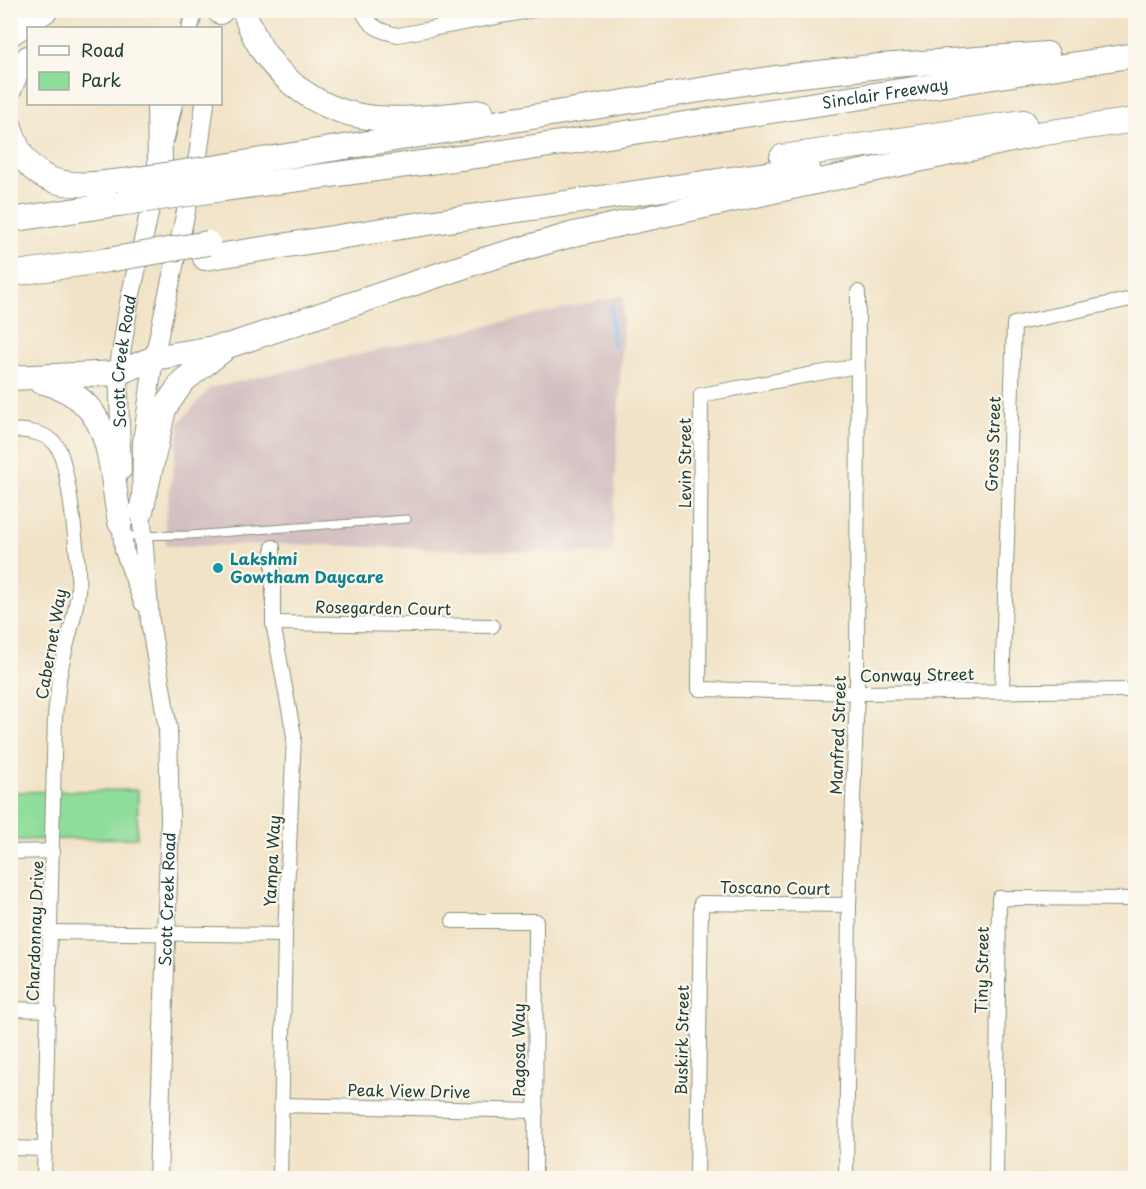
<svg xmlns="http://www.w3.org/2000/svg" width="1146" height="1189" viewBox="0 0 1146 1189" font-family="'Playpen Sans',sans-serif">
  <rect width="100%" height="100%" fill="#fbf7ec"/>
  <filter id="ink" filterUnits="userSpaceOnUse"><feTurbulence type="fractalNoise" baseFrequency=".0167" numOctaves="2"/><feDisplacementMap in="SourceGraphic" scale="12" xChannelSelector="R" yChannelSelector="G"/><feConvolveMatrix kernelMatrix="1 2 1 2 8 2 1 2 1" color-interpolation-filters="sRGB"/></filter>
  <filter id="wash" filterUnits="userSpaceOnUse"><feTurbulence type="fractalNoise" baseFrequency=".008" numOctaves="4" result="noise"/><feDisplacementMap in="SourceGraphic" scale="24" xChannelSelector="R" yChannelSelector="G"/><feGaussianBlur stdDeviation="1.35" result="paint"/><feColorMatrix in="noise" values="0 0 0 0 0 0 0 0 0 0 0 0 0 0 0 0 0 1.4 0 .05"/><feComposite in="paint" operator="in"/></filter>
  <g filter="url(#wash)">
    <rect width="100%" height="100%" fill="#f1e3c7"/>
    <polygon fill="#d2bfc0" points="624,295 612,554 283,544 166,546 165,522 180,422 210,388"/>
    <polygon fill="#8fdd9b" stroke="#578d68" stroke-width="1.5" points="138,790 137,838 11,840 10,792"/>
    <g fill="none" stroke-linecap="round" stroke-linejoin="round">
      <polyline stroke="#7fbdf3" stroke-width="4" points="611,306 613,346"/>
    </g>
  </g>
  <g filter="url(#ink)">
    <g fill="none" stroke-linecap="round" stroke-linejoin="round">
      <defs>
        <polyline id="service" points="123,536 190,535 407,519"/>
        <g id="minor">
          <path d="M 362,10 C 369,27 382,32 398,35 L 534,10"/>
          <polyline points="857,366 701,395 699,689 857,693 1136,690"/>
          <path d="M 10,431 C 25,429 48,433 57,446 C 69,464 80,569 78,592 C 75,620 65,646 60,673 C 58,687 57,701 55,715 L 44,1178"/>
          <polyline points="273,547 273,623 294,736 285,935 280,1178"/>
          <polyline points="273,623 492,626"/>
          <polyline points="1002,690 1014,324 1136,298"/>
          <polyline points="10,852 53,851"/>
          <polyline points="453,921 536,921 535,1178"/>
          <polyline points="51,932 285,935"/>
          <polyline points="10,1009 49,1010"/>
          <polyline points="282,1105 536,1111"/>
          <polyline points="10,1148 45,1149"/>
          <polyline points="697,1178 701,903 849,905"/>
          <polyline points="846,1178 849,905 857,693 858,292"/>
          <polyline points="996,1178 999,898 1136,899"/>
        </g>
        <g id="tertiary">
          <polyline points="190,28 194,10"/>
          <polyline points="166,138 174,104"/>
        </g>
        <g id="secondary">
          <path id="s1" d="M 122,471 L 118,373 L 129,303 L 155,187"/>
          <polyline points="120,510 124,550 143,602"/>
          <path id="s2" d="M 158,1178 L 170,819 L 168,729 L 150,621 L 141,511 L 142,442 L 154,358 L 198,156 L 205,104"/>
        </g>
        <g id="motorway">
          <path d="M 244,10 C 262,70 313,112 375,118 C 410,121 446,115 481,112"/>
          <polyline points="220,12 220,10"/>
          <polyline points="10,34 46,10"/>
          <polyline points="10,88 16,73 28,58"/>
          <polyline points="159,104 160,164"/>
          <path d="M 10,127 C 27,190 70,188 123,181"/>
          <polyline points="1023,136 1136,120"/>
          <polyline points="782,157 1024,122"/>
          <polyline points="225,166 775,78 880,66 1047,54"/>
          <path id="s3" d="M 223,189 L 483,155 L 1136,55"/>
          <polyline points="10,220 118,204"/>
          <polyline points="205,258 421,224 808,168"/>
          <polyline points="10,274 108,260"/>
          <polyline points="10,378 118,373 154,358 231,345 483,260 574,234 1039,134"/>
          <path d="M 40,381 C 115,398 108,460 120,522"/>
          <polyline points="141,511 164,409 183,381 223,350"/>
        </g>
      </defs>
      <use href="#service" stroke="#88907e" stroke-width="9"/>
      <use href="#minor" stroke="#88907e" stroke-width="16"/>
      <use href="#tertiary" stroke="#88907e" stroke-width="19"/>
      <use href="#secondary" stroke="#88907e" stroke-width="20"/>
      <use href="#motorway" stroke="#88907e" stroke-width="26"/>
      <use href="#service" stroke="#fff" stroke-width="7"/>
      <use href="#minor" stroke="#fff" stroke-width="14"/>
      <use href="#tertiary" stroke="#fff" stroke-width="16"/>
      <use href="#secondary" stroke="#fff" stroke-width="18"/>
      <use href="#motorway" stroke="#fff" stroke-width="24"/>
      <defs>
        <g id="motorway-bridge">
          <polyline points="123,181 225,166"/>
          <polyline points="118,204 223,189"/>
          <polyline points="108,260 208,243"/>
        </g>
      </defs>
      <use href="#motorway-bridge" stroke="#88907e" stroke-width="26" stroke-linecap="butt"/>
      <use href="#motorway-bridge" stroke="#fff" stroke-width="24"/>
    </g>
  </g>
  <circle fill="#0f9aa8" stroke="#fbf7ec" stroke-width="2" cx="218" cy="568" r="6"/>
  <g text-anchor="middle" stroke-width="4.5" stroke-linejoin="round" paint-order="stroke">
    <g font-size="16" fill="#1f3d34" stroke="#fbf7ec">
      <text dy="6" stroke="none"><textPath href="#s3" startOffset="669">Sinclair Freeway</textPath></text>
      <text dy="6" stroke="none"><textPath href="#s1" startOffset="110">Scott Creek Road</textPath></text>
      <text transform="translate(993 444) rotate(-88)" y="6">Gross Street</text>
      <text transform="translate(685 463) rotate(-90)" y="6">Levin Street</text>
      <text transform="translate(383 608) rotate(1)" y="6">Rosegarden Court</text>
      <text transform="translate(51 644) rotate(-80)" y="6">Cabernet Way</text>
      <text transform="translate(917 675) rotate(-1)" y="6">Conway Street</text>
      <text transform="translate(838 735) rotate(-88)" y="6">Manfred Street</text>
      <text transform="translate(272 861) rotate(-87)" y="6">Yampa Way</text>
      <text transform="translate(775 888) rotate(1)" y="6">Toscano Court</text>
      <text dy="6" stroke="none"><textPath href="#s2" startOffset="279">Scott Creek Road</textPath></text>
      <text transform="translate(35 931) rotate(-88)" y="6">Chardonnay Drive</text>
      <text transform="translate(982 970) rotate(-89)" y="6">Tiny Street</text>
      <text transform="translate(682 1040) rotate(-89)" y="6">Buskirk Street</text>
      <text transform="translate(519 1050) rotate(-90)" y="6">Pagosa Way</text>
      <text transform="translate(409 1091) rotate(1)" y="6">Peak View Drive</text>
    </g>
    <g font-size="16" font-weight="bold" fill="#0d838f" stroke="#fbf7ec" text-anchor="start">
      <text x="230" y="565">Lakshmi<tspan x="230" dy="18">Gowtham Daycare</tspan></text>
    </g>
  </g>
  <rect width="1146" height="1189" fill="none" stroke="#fbf7ec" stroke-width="36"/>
  <rect x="27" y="27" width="195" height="78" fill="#fbf7ec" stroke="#a3ada2" stroke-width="1.5"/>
  <rect x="39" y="46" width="30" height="9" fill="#ffffff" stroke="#a3ada2" stroke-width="1.5"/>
  <text x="81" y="57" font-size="18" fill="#1f3d34">Road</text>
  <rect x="39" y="72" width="30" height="18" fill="#8fdd9b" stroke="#a3ada2" stroke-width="1.5"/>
  <text x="81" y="87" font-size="18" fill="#1f3d34">Park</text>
</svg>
